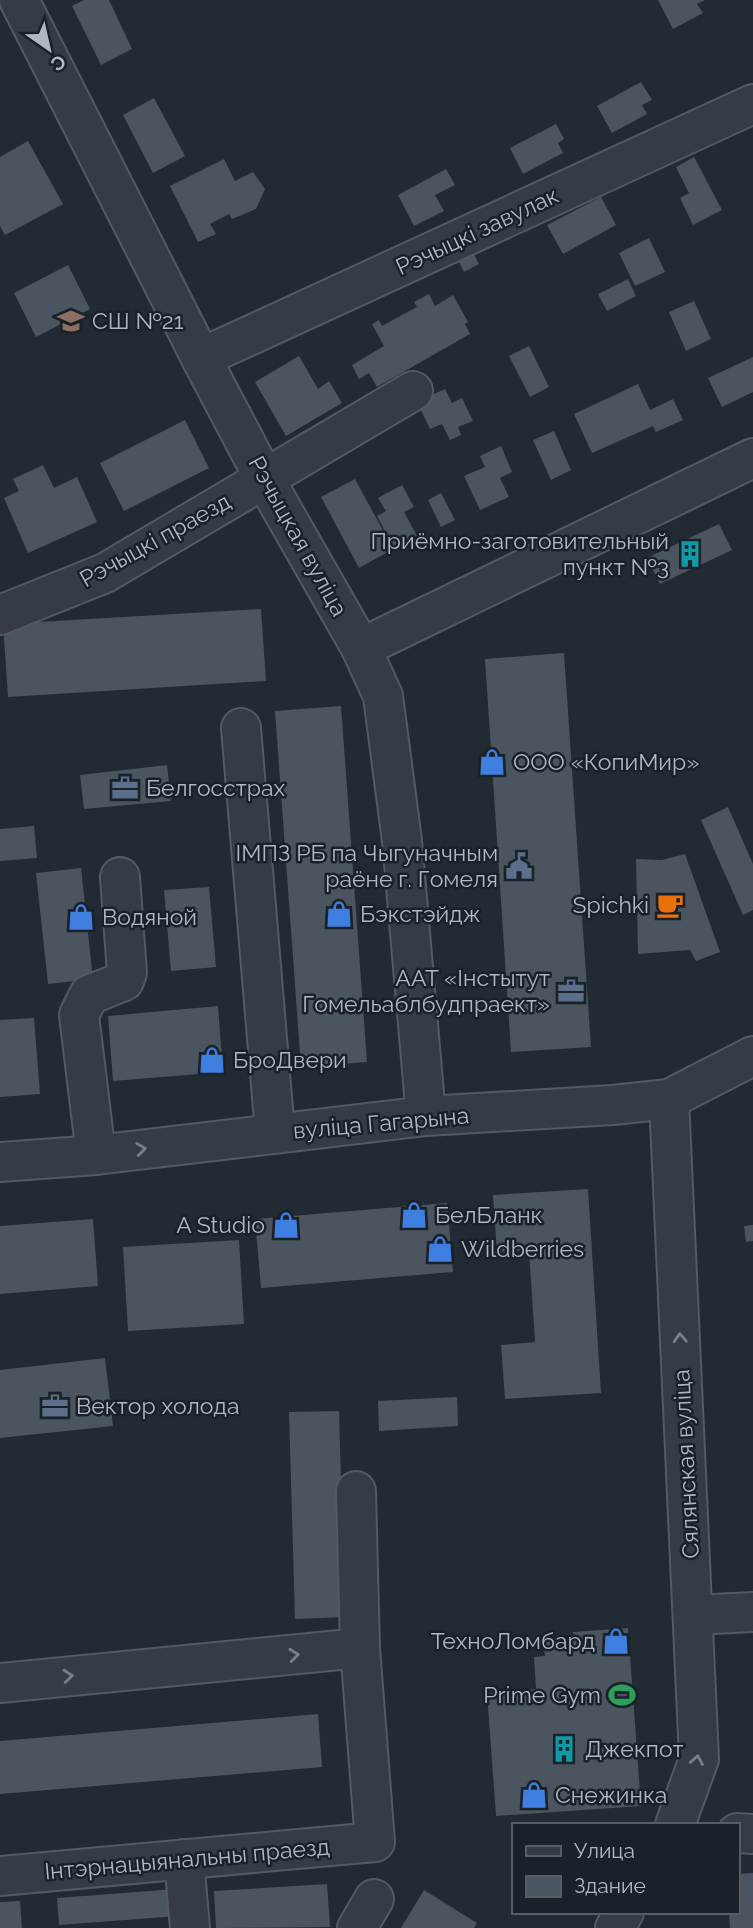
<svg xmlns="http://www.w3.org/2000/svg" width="753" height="1928" viewBox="0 0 753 1928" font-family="Raleway,sans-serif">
  <rect width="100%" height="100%" fill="#222a34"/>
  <g fill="#4a5560">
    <polygon points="84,0 109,0 132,49 101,65 72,6"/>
    <polygon points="658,0 705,0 697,4 703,13 673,29"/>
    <polygon points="641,82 652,100 642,105 647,114 612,133 597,106"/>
    <polygon points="154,98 185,156 153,173 123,115"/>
    <polygon points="556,124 564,139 558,143 563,153 523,174 510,148"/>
    <polygon points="28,141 63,204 5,235 0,226 0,157"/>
    <polygon points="694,157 722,210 693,225 680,198 689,193 676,167"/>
    <polygon points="224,159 235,181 253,172 265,189 256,209 232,219 229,214 210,224 216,234 198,242 170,186"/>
    <polygon points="446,169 455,185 435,195 444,211 414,226 398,195"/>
    <polygon points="601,197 616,225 563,254 547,225"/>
    <polygon points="649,238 665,272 635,286 619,253"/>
    <polygon points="468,243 479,264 464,272 453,251"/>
    <polygon points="68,265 90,309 36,337 14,293"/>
    <polygon points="628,279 636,296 607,311 598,294"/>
    <polygon points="429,294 435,306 453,295 468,322 465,324 470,334 377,387 369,373 359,379 352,365 384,346 372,324 379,320 382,326 402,315 417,307 414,302"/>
    <polygon points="694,301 711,339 686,351 669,312"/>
    <polygon points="529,346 549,387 530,397 509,356"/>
    <polygon points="299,356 318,389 329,381 342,403 286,436 255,382"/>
    <polygon points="753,357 753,392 722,407 708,378"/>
    <polygon points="638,384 650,410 673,399 683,420 656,432 653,426 592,453 574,414"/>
    <polygon points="445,389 452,403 462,398 473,421 458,427 461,435 450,440 442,424 430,429 417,402"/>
    <polygon points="185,420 209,468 124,511 100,463"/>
    <polygon points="554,431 571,470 551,480 533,440"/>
    <polygon points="501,446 512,472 500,478 509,497 480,510 464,476 485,467 480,456"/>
    <polygon points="43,465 54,488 77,477 97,522 28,553 4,498 19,491 13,479"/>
    <polygon points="355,479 393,549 359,568 321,497"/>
    <polygon points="402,485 414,507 404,512 417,536 394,548 377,516 386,511 378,498"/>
    <polygon points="441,493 455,520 441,527 428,500"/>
    <polygon points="719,524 732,550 660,584 647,558"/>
    <polygon points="261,609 266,681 8,697 3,624"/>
    <polygon points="564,653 591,1047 511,1052 485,659"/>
    <polygon points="341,706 367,1062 301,1067 275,711"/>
    <polygon points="167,765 171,801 84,809 80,775"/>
    <polygon points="728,807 753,864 753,910 743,915 701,820"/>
    <polygon points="34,826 37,858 0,861 0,829"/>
    <polygon points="685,854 720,952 696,961 690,950 638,954 636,859 662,860"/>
    <polygon points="81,868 93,979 48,984 36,873"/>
    <polygon points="209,887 216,967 171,971 164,890"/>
    <polygon points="218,1006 223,1072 113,1081 108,1016"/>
    <polygon points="34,1018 40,1094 0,1097 0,1020"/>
    <polygon points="588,1189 601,1393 505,1399 501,1345 535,1342 529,1250 497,1252 493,1195"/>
    <polygon points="447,1203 453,1272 261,1288 255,1219"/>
    <polygon points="93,1219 98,1286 0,1294 0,1226"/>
    <polygon points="753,1225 753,1241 746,1242 744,1226"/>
    <polygon points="239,1240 244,1324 128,1331 123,1247"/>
    <polygon points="105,1358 113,1426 0,1438 0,1370"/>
    <polygon points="457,1397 458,1426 379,1431 378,1401"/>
    <polygon points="339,1411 345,1617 295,1619 289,1412"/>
    <polygon points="628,1628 641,1806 496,1816 487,1693 536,1689 534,1657 545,1656 543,1642 574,1640 573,1632"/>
    <polygon points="318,1714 322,1767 0,1794 0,1741"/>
    <polygon points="753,1873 753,1928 730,1928 729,1912 737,1912 737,1874"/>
    <polygon points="327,1884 330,1927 216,1928 214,1891"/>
    <polygon points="176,1889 178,1916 59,1925 57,1898"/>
    <polygon points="424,1890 477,1923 474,1928 401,1928"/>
    <polygon points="20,1901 22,1928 0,1928 0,1902"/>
  </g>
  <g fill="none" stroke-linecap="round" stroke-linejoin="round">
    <defs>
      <g id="minor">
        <polyline points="19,0 201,358 264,478 361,648 383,696 402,841 426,1116"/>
        <polyline points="201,358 753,104"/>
        <polyline points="0,615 105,573 413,391"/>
        <polyline points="361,648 753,458"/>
        <polyline points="241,728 275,1133"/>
        <polyline points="669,1099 699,1759 675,1825"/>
        <polyline points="96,1155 79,1015 89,995 124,981 127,973 120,877"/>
        <polyline points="0,1162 96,1155 426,1116 613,1105 669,1099 753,1056"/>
        <polyline points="693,1615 753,1612"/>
        <polyline points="0,1683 360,1648"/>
        <polyline points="737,1833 753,1834"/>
        <polyline points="184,1859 190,1928"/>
        <polyline points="0,1876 375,1842 360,1648 356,1491"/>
        <polyline points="357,1928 374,1899"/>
        <polyline points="615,1928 624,1912"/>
      </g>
    </defs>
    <use href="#minor" stroke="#525a63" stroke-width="42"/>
    <use href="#minor" stroke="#353c45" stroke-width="38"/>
  </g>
  <defs><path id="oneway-chevron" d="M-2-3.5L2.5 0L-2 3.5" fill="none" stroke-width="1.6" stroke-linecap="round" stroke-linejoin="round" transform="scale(1.75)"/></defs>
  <g stroke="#78808a">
    <use href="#oneway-chevron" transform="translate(141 1149) rotate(-7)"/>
    <use href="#oneway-chevron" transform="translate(680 1338) rotate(-93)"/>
    <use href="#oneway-chevron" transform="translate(294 1655) rotate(-6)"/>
    <use href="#oneway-chevron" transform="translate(68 1676) rotate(-5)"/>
    <use href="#oneway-chevron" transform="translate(697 1760) rotate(-80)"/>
  </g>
  <defs>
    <symbol id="school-bare" viewBox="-9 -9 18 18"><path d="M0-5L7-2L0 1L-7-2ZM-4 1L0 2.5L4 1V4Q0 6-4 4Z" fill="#8d6e63" stroke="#1a2129" stroke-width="2.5" paint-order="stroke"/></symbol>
    <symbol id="building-bare" viewBox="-9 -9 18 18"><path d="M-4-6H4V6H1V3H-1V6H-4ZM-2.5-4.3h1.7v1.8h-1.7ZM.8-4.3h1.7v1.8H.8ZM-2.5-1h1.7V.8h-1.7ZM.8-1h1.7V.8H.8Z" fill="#0f9aa8" stroke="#1a2129" stroke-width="2.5" paint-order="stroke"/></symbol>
    <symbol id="shop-bare" viewBox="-9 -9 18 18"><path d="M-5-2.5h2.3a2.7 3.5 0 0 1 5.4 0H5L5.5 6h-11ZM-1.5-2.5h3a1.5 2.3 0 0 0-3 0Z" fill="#3f7fe0" stroke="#1a2129" stroke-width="2.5" paint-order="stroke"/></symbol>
    <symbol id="office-bare" viewBox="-9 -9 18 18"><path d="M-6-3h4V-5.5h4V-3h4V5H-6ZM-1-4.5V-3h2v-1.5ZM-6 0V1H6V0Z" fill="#5c6f8a" stroke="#1a2129" stroke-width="2.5" paint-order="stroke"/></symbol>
    <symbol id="civic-bare" viewBox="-9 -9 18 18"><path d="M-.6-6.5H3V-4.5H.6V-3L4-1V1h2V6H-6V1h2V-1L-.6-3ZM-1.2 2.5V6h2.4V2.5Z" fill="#5c6f8a" stroke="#1a2129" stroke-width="2.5" paint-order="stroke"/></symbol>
    <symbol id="cafe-bare" viewBox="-9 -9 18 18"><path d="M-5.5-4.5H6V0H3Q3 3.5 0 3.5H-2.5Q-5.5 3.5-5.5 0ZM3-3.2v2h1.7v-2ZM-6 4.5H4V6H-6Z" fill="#e8710a" stroke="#1a2129" stroke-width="2.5" paint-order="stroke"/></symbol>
    <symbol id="stadium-bare" viewBox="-9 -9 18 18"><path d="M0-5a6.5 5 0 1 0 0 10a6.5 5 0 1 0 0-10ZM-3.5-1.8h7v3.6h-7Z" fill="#2e9e5b" stroke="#1a2129" stroke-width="2.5" paint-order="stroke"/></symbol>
  </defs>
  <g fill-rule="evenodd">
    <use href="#school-bare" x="52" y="302" width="38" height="38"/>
    <use href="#building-bare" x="671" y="535" width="38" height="38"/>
    <use href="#shop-bare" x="473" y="743" width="38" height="38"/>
    <use href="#office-bare" x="106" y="769" width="38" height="38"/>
    <use href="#civic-bare" x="500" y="847" width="38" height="38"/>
    <use href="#cafe-bare" x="651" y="886" width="38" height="38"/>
    <use href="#shop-bare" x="320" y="895" width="38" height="38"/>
    <use href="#shop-bare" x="62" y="898" width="38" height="38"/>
    <use href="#office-bare" x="552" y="972" width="38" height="38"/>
    <use href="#shop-bare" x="193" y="1041" width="38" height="38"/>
    <use href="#shop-bare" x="395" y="1196" width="38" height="38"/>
    <use href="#shop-bare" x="267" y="1206" width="38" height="38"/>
    <use href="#shop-bare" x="421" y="1230" width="38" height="38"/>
    <use href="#office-bare" x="36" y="1387" width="38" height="38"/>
    <use href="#shop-bare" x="597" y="1622" width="38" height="38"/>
    <use href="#stadium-bare" x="603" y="1676" width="38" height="38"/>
    <use href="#building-bare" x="545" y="1730" width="38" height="38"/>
    <use href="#shop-bare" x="515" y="1776" width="38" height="38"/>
  </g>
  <g text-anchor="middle" stroke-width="5" stroke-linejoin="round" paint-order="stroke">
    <g font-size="23" fill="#afb7c2" stroke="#1a2129">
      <text transform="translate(477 231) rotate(-25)" y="8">Рэчыцкі завулак</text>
      <text transform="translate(298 536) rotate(61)" y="8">Рэчыцкая вуліца</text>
      <text transform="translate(155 540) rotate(-29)" y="8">Рэчыцкі праезд</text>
      <text transform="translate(381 1123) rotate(-5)" y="8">вуліца Гагарына</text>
      <text transform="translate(686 1464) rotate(-93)" y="8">Сялянская вуліца</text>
      <text transform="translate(187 1859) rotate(-5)" y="8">Інтэрнацыянальны праезд</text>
    </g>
    <g font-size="23" fill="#afb7c2" stroke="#1a2129" text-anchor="start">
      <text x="92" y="329">СШ №21</text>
      <text x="669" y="549" text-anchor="end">Приёмно-заготовительный<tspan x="669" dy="26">пункт №3</tspan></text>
      <text x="513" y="770">ООО «КопиМир»</text>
      <text x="146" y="796">Белгосстрах</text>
      <text x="498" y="861" text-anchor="end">ІМПЗ РБ па Чыгуначным<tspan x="498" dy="26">раёне г. Гомеля</tspan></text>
      <text x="649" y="913" text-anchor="end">Spichki</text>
      <text x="360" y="922">Бэкстэйдж</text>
      <text x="102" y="925">Водяной</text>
      <text x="550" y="986" text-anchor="end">ААТ «Інстытут<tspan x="550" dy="26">Гомельаблбудпраект»</tspan></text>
      <text x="233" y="1068">БроДвери</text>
      <text x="435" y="1223">БелБланк</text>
      <text x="265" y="1233" text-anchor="end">A Studio</text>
      <text x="461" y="1257">Wildberries</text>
      <text x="76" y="1414">Вектор холода</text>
      <text x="595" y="1649" text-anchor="end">ТехноЛомбард</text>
      <text x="601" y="1703" text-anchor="end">Prime Gym</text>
      <text x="585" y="1757">Джекпот</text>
      <text x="555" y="1803">Снежинка</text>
    </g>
  </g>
  <rect x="512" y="1823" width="228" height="91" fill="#1a2129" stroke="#565d66" stroke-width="2"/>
  <rect x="526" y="1846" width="35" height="10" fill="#353c45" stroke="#565d66" stroke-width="2"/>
  <text x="574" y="1858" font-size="21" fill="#afb7c2">Улица</text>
  <rect x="526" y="1876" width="35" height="21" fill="#4a5560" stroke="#565d66" stroke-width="2"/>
  <text x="574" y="1893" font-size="21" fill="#afb7c2">Здание</text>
  <g transform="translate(49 49) rotate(146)" stroke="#1a2129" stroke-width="5" paint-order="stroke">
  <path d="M0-5L12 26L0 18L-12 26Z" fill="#afb7c2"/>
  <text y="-10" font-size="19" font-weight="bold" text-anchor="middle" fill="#afb7c2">С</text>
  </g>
</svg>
